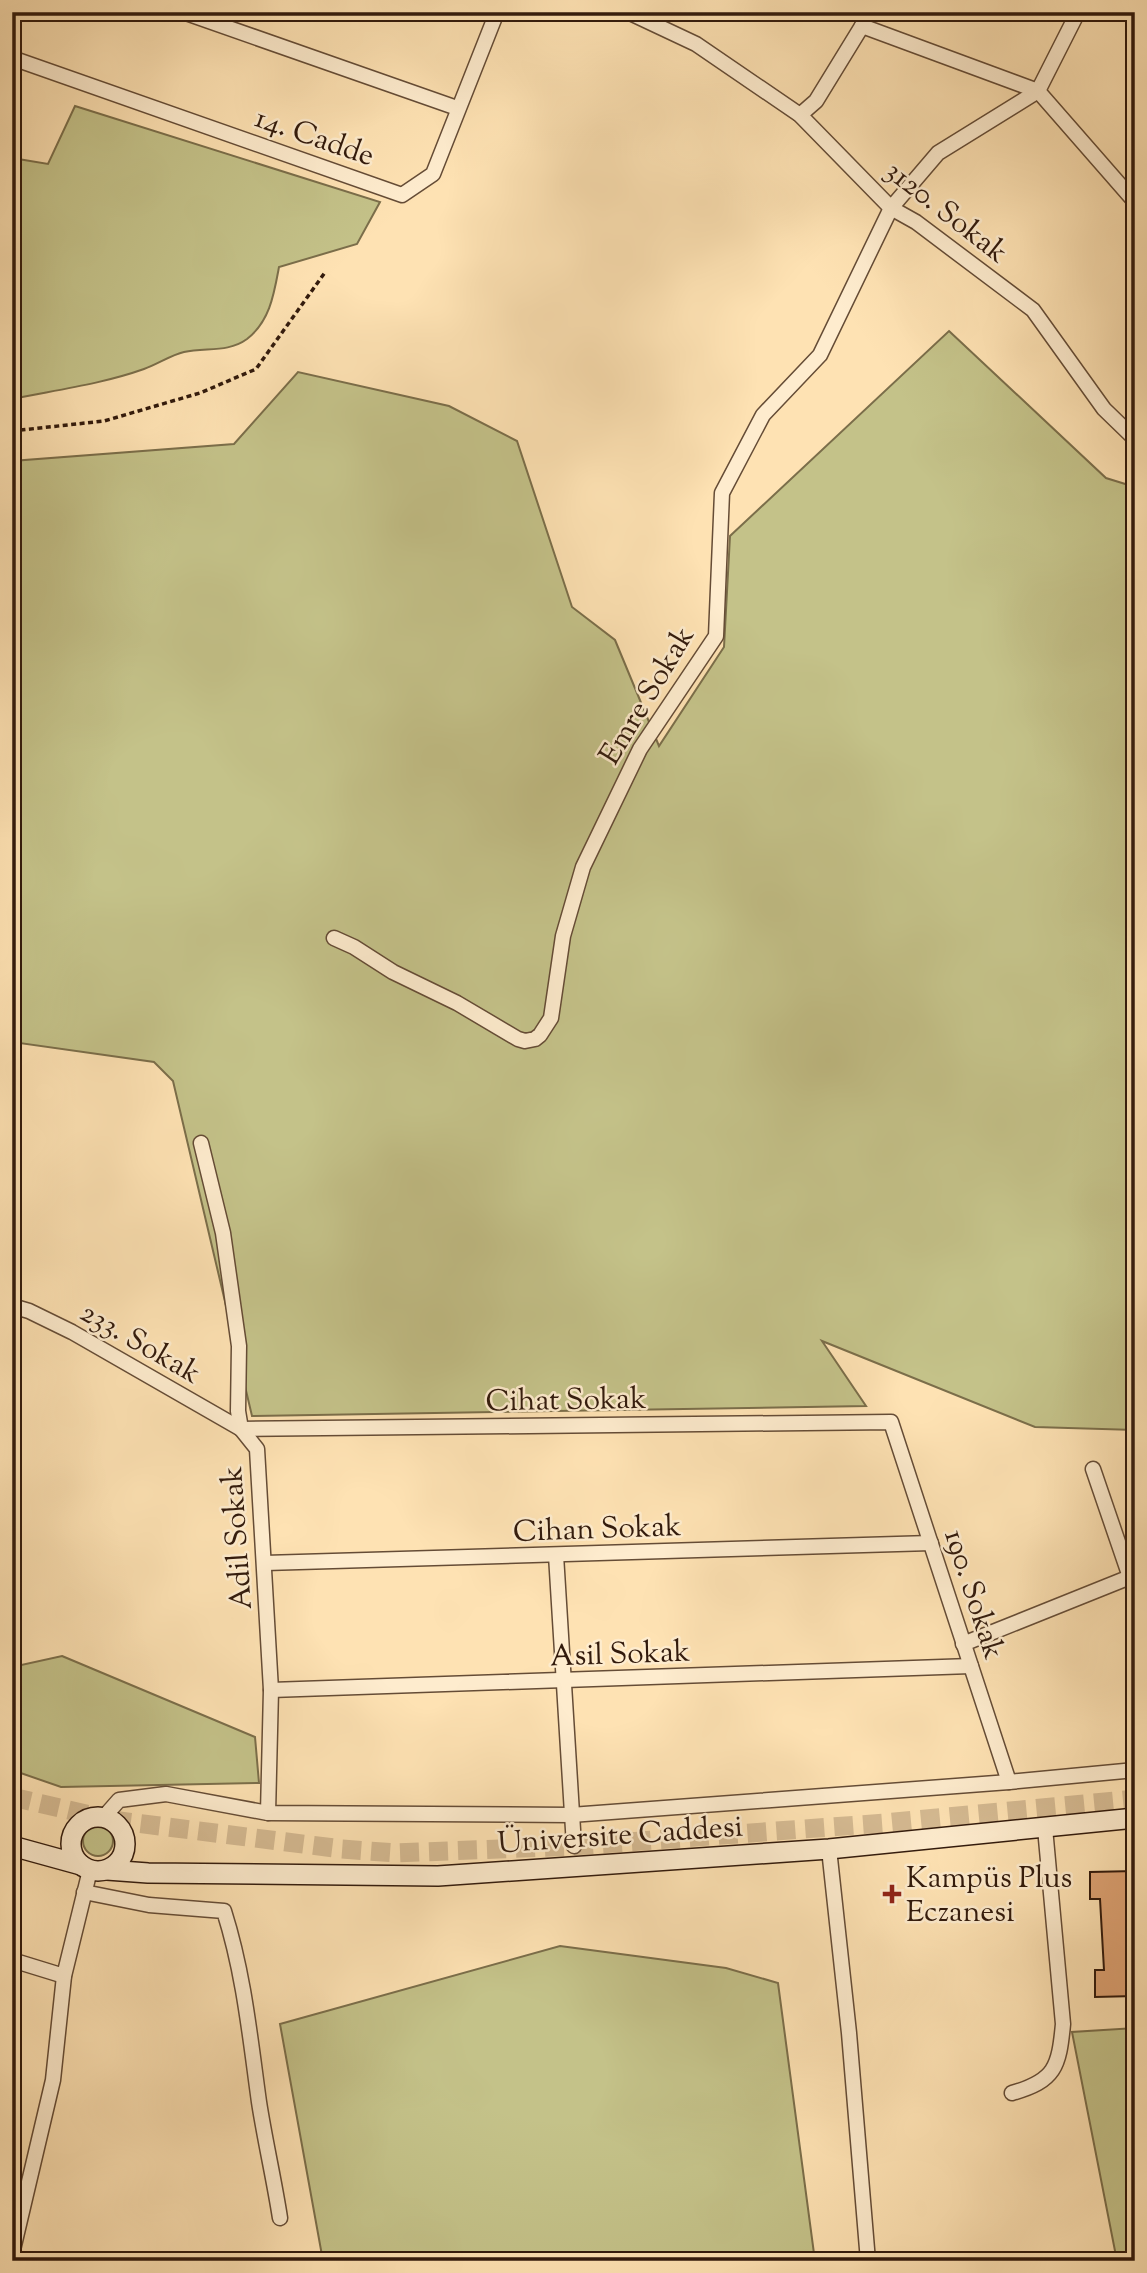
<svg xmlns="http://www.w3.org/2000/svg" width="1147" height="2273" viewBox="0 0 1147 2273" font-family="'Sorts Mill Goudy',serif">
  <rect width="100%" height="100%" fill="#fee2b3"/>
  <filter id="stains"><feTurbulence type="fractalNoise" baseFrequency=".00286" numOctaves="4"/><feColorMatrix values="0 0 0 0 .2 0 0 0 0 .09 0 0 0 0 .02 0 0 0 .5 -.17"/></filter>
  <radialGradient id="worn" r=".72"><stop offset=".6" stop-color="#630" stop-opacity="0"/><stop offset="1" stop-color="#630" stop-opacity=".3"/></radialGradient>
  <g fill="#c4c289" stroke="#7b6e4a" stroke-width="2">
    <path d="M 75,106 L 380,202 L 357,244 L 279,267 C 274,294 270,321 247,339 C 228,353 206,347 184,352 C 171,355 158,364 144,369 C 102,384 56,390 12,399 L 12,158 L 48,164 Z"/>
    <polygon points="949,331 1106,478 1135,487 1135,1430 1035,1427 822,1341 866,1406 252,1416 173,1081 154,1062 12,1042 12,461 234,444 298,372 449,406 517,441 572,607 615,640 659,746 724,647 730,536"/>
    <polygon points="62,1656 255,1737 259,1783 61,1787 12,1770 12,1667"/>
    <circle cx="98" cy="1841" r="15"/>
    <polygon points="560,1946 726,1968 778,1983 815,2261 323,2261 280,2024"/>
    <polygon points="1135,2028 1135,2261 1117,2261 1072,2032"/>
  </g>
  <polygon fill="#dea374" stroke="#321a0c" stroke-width="2" points="1135,1871 1135,1996 1095,1997 1095,1970 1104,1970 1100,1899 1090,1899 1090,1872"/>
  <g fill="none" stroke-linecap="round" stroke-linejoin="round">
    <g stroke="#d5ba92" stroke-width="19" stroke-dasharray="19 10" stroke-linecap="butt">
      <polyline points="12,1797 95,1816"/>
      <polyline points="112,1820 342,1849 396,1853 574,1846 885,1823 1135,1799"/>
    </g>
    <defs>
      <g id="street">
        <polyline points="183,12 457,108"/>
        <polyline points="628,12 696,44 800,115 891,208 916,222 1033,310 1104,409 1135,439"/>
        <polyline points="1133,12 1135,14"/>
        <polyline points="862,26 1038,91 1135,202"/>
        <polyline points="12,58 402,195 433,174 497,12"/>
        <polyline points="800,115 816,101 862,26 867,12"/>
        <polyline points="334,938 354,947 393,972 457,1003 518,1039 525,1041 535,1039 540,1035 551,1018 563,936 583,867 640,749 716,636 722,493 763,415 820,355 891,208 938,153 1038,91 1078,12"/>
        <polyline points="201,1143 223,1233 239,1346 238,1411 241,1429 257,1449 271,1690 268,1813"/>
        <polyline points="12,1306 29,1311 72,1332 241,1429 891,1422 1009,1782"/>
        <polyline points="556,1555 574,1846"/>
        <polyline points="265,1563 931,1543"/>
        <polyline points="963,1644 1130,1577 1093,1469"/>
        <polyline points="271,1690 971,1666"/>
        <polyline points="104,1817 119,1800 166,1794 268,1813 571,1815 1009,1782 1135,1770"/>
        <polyline points="829,1849 849,2033 868,2261"/>
        <path d="M 84,1892 L 149,1905 L 224,1911 C 244,1974 250,2037 259,2102 C 265,2141 274,2179 280,2218"/>
        <polyline points="12,1960 64,1976"/>
        <path d="M 1012,2093 C 1055,2081 1059,2067 1063,2024 L 1045,1828"/>
        <polyline points="12,2254 53,2080 64,1976 90,1870"/>
      </g>
      <g id="secondary">
        <circle cx="98" cy="1844" r="27"/>
        <polyline points="12,1846 81,1865"/>
        <polyline points="107,1870 148,1873 438,1876 829,1849 1135,1818"/>
      </g>
    </defs>
    <use href="#street" stroke="#654c36" stroke-width="17"/>
    <use href="#secondary" stroke="#321a0c" stroke-width="22"/>
    <polyline stroke="#321a0c" stroke-width="3.5" stroke-dasharray="5 3.5" stroke-linecap="butt" points="12,431 104,421 200,393 256,369 326,271"/>
    <use href="#street" stroke="#feecce" stroke-width="14"/>
    <use href="#secondary" stroke="#feecce" stroke-width="19"/>
  </g>
  <path fill="#8f2418" stroke="#feecce" stroke-width="2.5" d="M888.5 1883.5h7v7h7v7h-7v7h-7v-7h-7v-7h7z"/>
  <g text-anchor="middle" stroke-width="5" stroke-linejoin="round" paint-order="stroke">
    <g font-size="30" fill="#321a0c" stroke="#feecce">
      <text transform="translate(315 136) rotate(19)" y="10">14. Cadde</text>
      <text transform="translate(947 211) rotate(38)" y="10">3120. Sokak</text>
      <text transform="translate(646 695) rotate(-59)" y="10">Emre Sokak</text>
      <text transform="translate(141 1342) rotate(30)" y="10">233. Sokak</text>
      <text transform="translate(566 1399) rotate(-1)" y="10">Cihat Sokak</text>
      <text transform="translate(597 1528) rotate(-2)" y="10">Cihan Sokak</text>
      <text transform="translate(236 1538) rotate(-94)" y="10">Adil Sokak</text>
      <text transform="translate(975 1594) rotate(72)" y="10">190. Sokak</text>
      <text transform="translate(620 1653) rotate(-2)" y="10">Asil Sokak</text>
      <text transform="translate(620 1834) rotate(-4)" y="10">Üniversite Caddesi</text>
    </g>
    <g font-size="30" fill="#321a0c" stroke="#feecce" text-anchor="start">
      <text x="906" y="1887">Kampüs Plus<tspan x="906" dy="34">Eczanesi</tspan></text>
    </g>
  </g>
  <rect width="1147" height="2273" fill="none" stroke="#fee2b3" stroke-width="42"/>
  <rect x="14" y="14" width="1119" height="2245" fill="none" stroke="#321a0c" stroke-width="3.5"/>
  <rect x="21" y="21" width="1105" height="2231" fill="none" stroke="#321a0c" stroke-width="2"/>
  <rect width="100%" height="100%" filter="url(#stains)"/>
  <rect width="100%" height="100%" fill="url(#worn)"/>
</svg>
